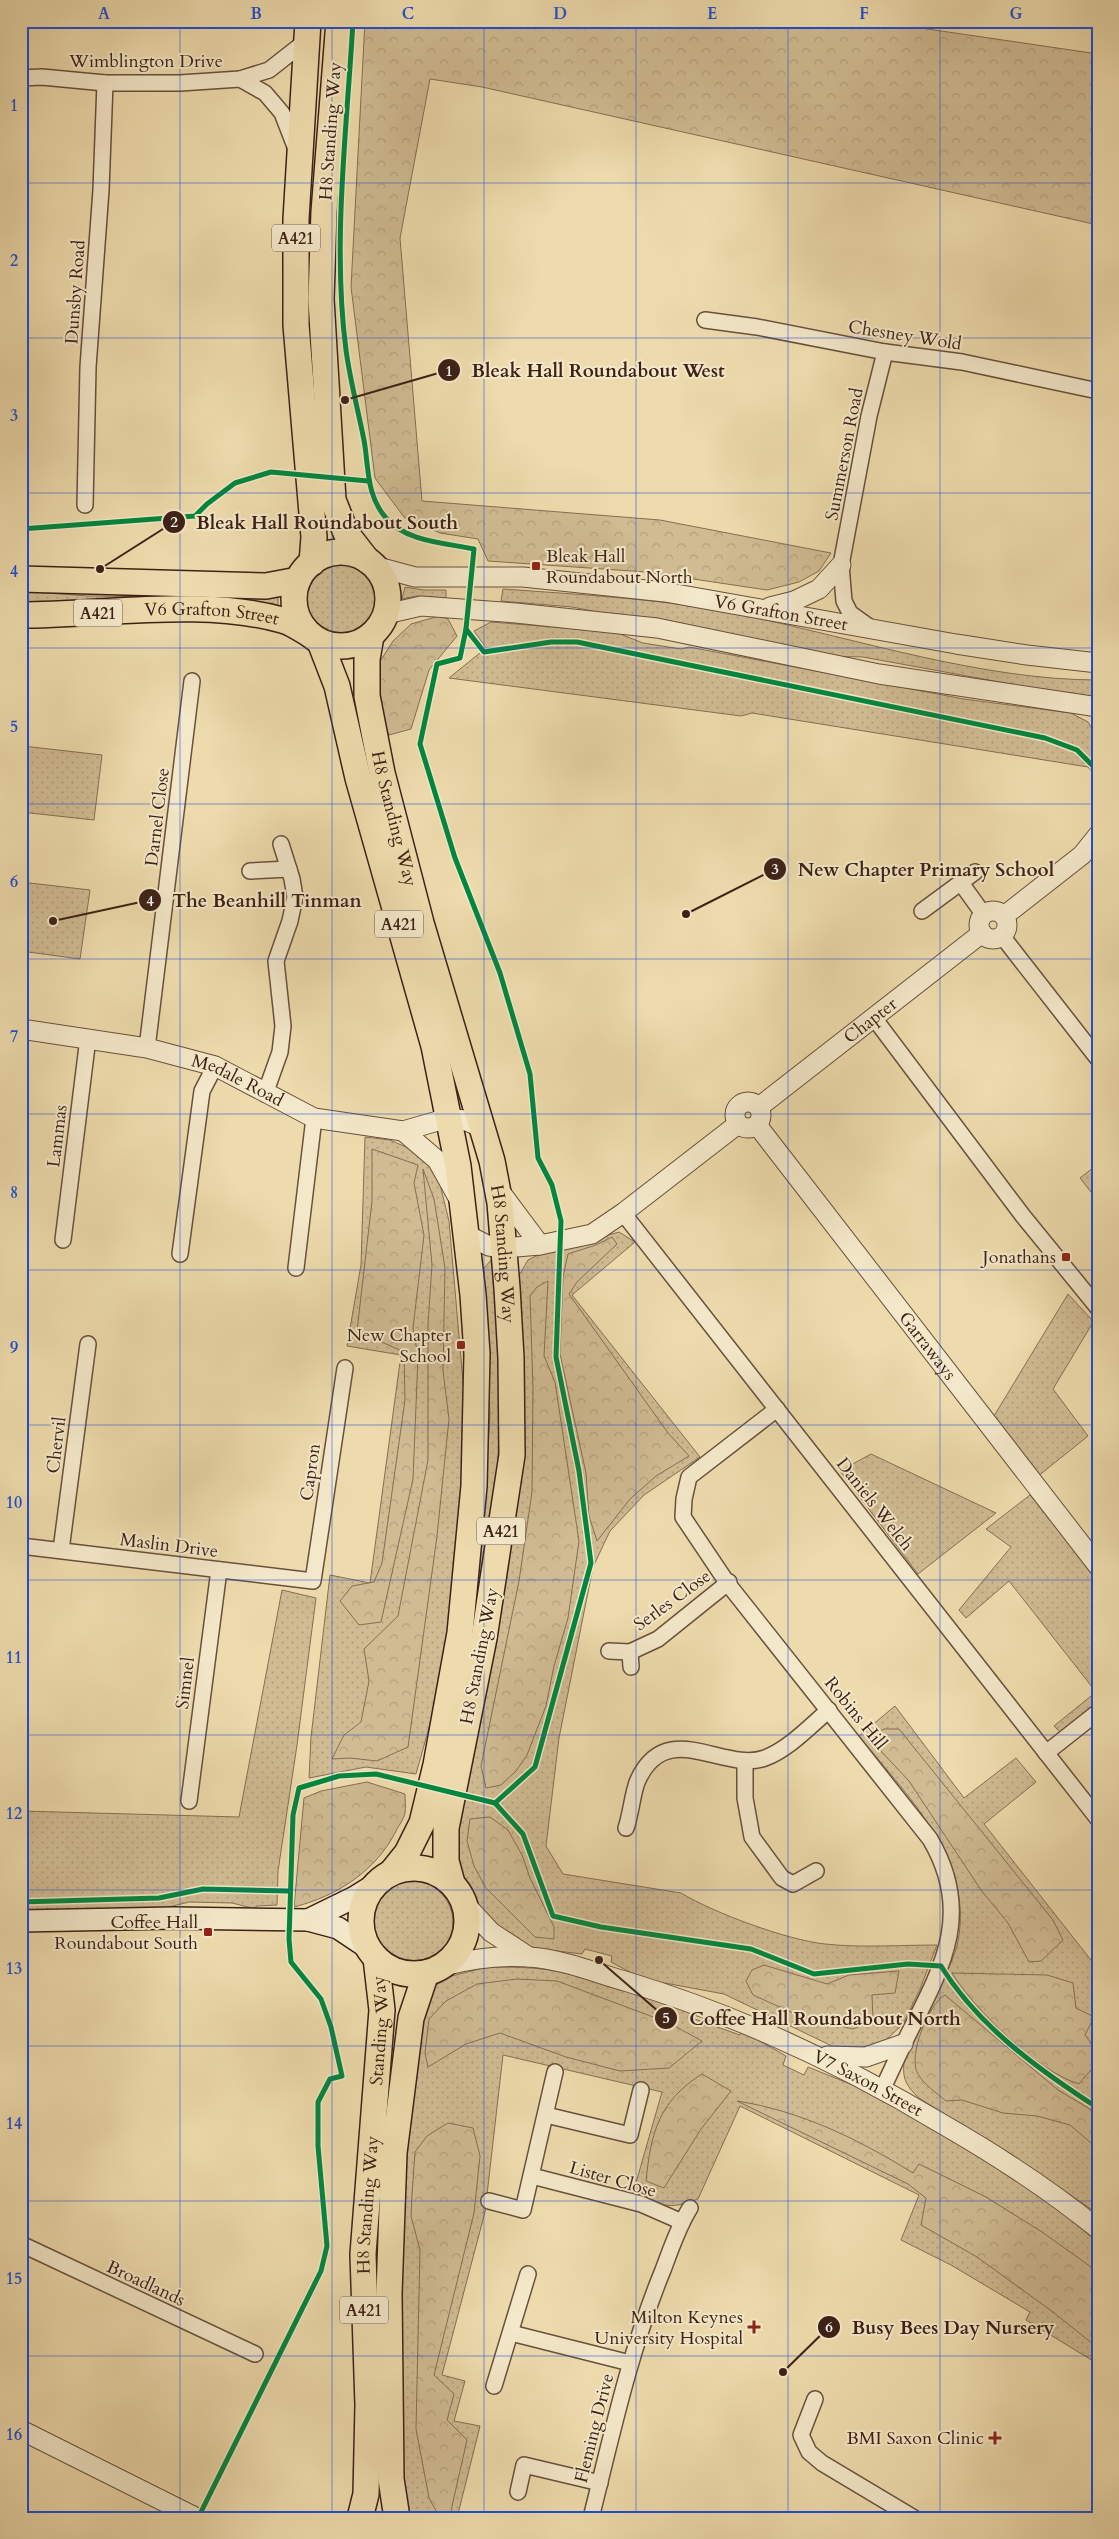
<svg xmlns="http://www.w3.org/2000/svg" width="1119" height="2539" viewBox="0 0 1119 2539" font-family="Cardo,serif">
  <defs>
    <pattern id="green-dots" width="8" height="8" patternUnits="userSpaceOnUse" patternTransform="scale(1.25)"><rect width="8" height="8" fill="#d0bb93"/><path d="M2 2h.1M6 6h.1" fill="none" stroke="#b4a07e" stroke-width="1.8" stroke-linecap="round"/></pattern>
    <pattern id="forest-crowns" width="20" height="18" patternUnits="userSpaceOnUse" patternTransform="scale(1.25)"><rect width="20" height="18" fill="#d0bb93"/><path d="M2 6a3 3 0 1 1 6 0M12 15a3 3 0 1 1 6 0" fill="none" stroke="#b4a07e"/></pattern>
  </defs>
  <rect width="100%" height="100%" fill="#eedbad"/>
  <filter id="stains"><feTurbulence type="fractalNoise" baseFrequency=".004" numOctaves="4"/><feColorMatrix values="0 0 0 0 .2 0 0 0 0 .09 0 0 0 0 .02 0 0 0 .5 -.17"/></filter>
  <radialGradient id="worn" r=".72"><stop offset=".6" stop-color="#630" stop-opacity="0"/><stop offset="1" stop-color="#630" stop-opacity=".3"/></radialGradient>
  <g fill="url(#green-dots)" stroke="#866e54">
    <circle cx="343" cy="602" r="37"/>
    <polygon points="405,587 424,590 446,590 446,598 417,596 402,599"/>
    <path d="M 503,589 C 585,595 668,599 748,616 C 860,640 984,680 1098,680 L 1098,700 L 863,657 L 822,656 L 572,607 L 501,601 Z"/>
    <polygon points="21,591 88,596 172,597 21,608"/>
    <polygon points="278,591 278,611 215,605 214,596"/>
    <polygon points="491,622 615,632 643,643 681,649 689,647 964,699 1071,713 1088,722 1097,737 1098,778 1088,767 752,713 741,716 449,678 486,648 474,631"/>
    <polygon points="23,746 102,755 94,820 21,812"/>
    <polygon points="21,882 90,890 80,959 21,951"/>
    <polygon points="365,1137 390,1140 406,1147 418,1154 437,1172 449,1221 467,1428 454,1600 437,1699 416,1774 366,1767 309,1778 311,1737 330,1575 370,1583 401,1355 347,1346 361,1265"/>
    <polygon points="1098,1164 1098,1201 1080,1178"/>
    <path d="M 619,1232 L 635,1242 L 572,1295 L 700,1457 L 644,1495 L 610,1531 L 593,1567 L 559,1738 L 546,1846 L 563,1874 L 681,1893 C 714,1913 787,1940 825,1944 C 862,1948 900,1945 937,1945 L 920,1989 L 903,2024 L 886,2040 L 861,2051 L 834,2047 L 724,1994 L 643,1979 L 611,1962 L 612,1956 L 585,1949 L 582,1954 L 532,1948 L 496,1926 L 465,1888 L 456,1871 L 457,1821 L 490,1639 L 517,1279 L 528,1260 L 536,1256 Z"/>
    <polygon points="493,1258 502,1375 496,1497 478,1613 461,1662 488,1447 490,1416 484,1268"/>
    <polygon points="1068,1294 1092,1320 1092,1324 1053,1389 1088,1436 1037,1477 995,1424 994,1416"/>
    <polygon points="871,1454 996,1513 918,1574 840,1471"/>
    <polygon points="1030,1495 1098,1581 1098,1704 1062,1734 1054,1726 1096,1692 1009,1581 966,1618 959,1610 1011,1547 986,1529"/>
    <polygon points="282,1590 316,1598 297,1745 278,1871 277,1905 256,1906 256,1909 232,1903 189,1902 161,1909 21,1912 21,1811 239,1817"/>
    <path d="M 895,1706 L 964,1798 L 1016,1758 L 1036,1782 L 984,1824 L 1098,1969 L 1098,2214 L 1040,2174 L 919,2098 C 907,2087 902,2079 904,2063 C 916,2038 927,2014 938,1990 C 945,1974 955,1958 958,1941 C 974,1858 905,1794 859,1736 Z"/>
    <circle cx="412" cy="1922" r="41"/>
    <path d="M 487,1967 C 510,1967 533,1967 556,1971 C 603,1980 648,1998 693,2013 L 692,2018 L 740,2035 L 742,2031 L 786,2056 L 783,2065 L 804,2075 L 808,2067 L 880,2096 L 949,2136 L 1035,2192 L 1098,2240 L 1098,2364 L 1026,2320 L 1030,2312 L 951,2265 L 901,2240 L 919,2195 L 740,2106 L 698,2199 C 668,2211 661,2205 633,2193 L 662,2092 L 503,2055 L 485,2212 L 442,2375 L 465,2381 L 454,2421 L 480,2426 L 457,2518 L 405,2518 L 400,2498 L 398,2220 L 417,2059 L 428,1991 L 448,1977 Z"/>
  </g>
  <g fill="url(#forest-crowns)" stroke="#866e54">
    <polygon points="365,21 873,21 1098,54 1098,225 482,87 430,79 400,238 422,501 660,520 831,553 819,571 799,582 767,590 646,572 488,561 478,539 440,533 404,517 375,478 351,287"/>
    <polygon points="439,616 448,619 457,636 429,670 411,729 389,735 375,699 379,663 393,641 411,624"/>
    <polygon points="372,1149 418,1165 414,1183 424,1235 413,1328 418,1356 413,1479 381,1622 359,1625 340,1601 352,1586 374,1582 382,1563 405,1400 404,1352 357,1331 372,1201"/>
    <polygon points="423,1169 434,1199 445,1268 443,1371 449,1419 437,1536 408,1747 377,1761 350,1758 332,1759 344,1735 361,1722 369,1681 364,1649 398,1616 428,1460 428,1325 432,1265"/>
    <polygon points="612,1237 617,1244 577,1282 569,1294 668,1433 689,1456 656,1476 630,1499 597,1541 589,1516 586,1473 560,1354 563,1277 568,1254 596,1245"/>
    <polygon points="548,1281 544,1356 555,1382 579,1541 568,1618 554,1666 546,1706 537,1729 527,1755 516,1771 501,1785 486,1788 481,1766 519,1581 532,1492 533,1388 530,1296 537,1287"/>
    <polygon points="884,1729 899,1729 1053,1920 1063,1940 1041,1961 1029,1962 1008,1923 981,1890 909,1781 880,1750 873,1734"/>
    <path d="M 367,1782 L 405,1794 C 405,1800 406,1807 405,1813 C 404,1819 399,1825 396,1831 C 376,1871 337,1896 294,1907 L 304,1798 L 321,1791 Z"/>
    <polygon points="490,1817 508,1830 522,1855 530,1878 554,1927 554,1939 535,1937 486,1888 474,1866 467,1841 470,1819"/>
    <polygon points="764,1965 827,1984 849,1975 899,1971 895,1993 872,1995 873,2020 853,2029 802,2017 753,1995 746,1981 752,1970"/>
    <path d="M 952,1973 L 1047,1975 L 1073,1983 L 1076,2008 L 1094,2017 L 1085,2035 C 1106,2062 1098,2060 1079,2084 C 1038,2072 974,2009 952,1973 Z"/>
    <polygon points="517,1979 557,1981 669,2023 702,2041 669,2068 620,2071 566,2057 500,2033 466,2044 428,2067 425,2053 429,2019 446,2001 477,1984"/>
    <path d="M 945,1995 L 1058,2090 L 1098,2114 L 1098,2149 L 1070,2125 L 1037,2116 L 1003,2113 L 962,2100 L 946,2101 C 937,2093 924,2085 918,2074 C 907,2057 929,2003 945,1995 Z"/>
    <path d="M 702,2074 L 731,2091 L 701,2129 L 664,2188 L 646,2181 C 651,2132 659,2101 702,2074 Z"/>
    <path d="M 737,2101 C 801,2111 858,2139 913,2173 L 919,2164 L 986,2197 L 1042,2232 L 1098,2272 L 1098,2348 L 1053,2312 L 977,2257 L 921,2225 L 926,2198 L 908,2184 Z"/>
    <polygon points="448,2123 473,2128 480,2156 474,2213 434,2375 454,2394 447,2420 467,2440 452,2506 451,2518 440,2518 429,2498 416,2429 420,2250 411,2216 412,2195 415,2152 427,2136"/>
  </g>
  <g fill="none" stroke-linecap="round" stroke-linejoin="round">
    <defs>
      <g id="minor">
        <polyline points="21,78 42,77 105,83 180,83 240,79 269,70 306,41"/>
        <polyline points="240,79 265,93 282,113 296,149"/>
        <polyline points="705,320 757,327 885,352 962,362 1098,391"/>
        <polyline points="85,505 88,367 101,190 105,83"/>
        <polyline points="871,628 850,613 844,601 841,565 869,416 885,352"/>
        <polyline points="250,871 289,869"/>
        <polyline points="961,883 984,915"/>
        <polyline points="922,911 975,872"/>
        <polyline points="1002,936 1098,1059"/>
        <polyline points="874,1018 1023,1216 1098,1308"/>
        <polyline points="147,1048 192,681"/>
        <polyline points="265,1094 280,1052 283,1026 276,961 290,921 295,897 292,879 281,844"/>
        <polyline points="623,1213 1098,1819"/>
        <polyline points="63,1240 88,1038"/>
        <polyline points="180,1254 202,1091 215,1066"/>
        <polyline points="296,1268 314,1118"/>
        <path d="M 777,1409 L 689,1477 L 684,1499 L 683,1517 L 728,1584 L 930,1839 C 972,1910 945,1963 911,2029 C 901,2049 892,2069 883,2088"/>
        <polyline points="21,1546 313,1581 345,1368"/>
        <polyline points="61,1550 88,1344"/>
        <polyline points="609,1651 630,1652 658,1639 729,1582"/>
        <polyline points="630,1652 631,1667"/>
        <polyline points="1046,1753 1098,1712"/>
        <polyline points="745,1761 745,1798 752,1837 782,1878 793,1884 816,1871"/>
        <polyline points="189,1801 219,1570"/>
        <path d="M 626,1828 C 631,1814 633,1790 638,1780 C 667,1717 724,1773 765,1758 C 789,1749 810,1726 829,1710"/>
        <polyline points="546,2115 630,2135 641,2090"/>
        <polyline points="532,2176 641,2204 682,2222"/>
        <polyline points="489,2201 523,2210 555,2072"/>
        <polyline points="21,2244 255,2354"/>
        <polyline points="511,2333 630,2363"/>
        <polyline points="494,2386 528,2274"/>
        <polyline points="815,2399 801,2435 809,2452 822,2463 914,2518"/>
        <polyline points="518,2492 524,2465 600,2483"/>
        <path d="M 591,2518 C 612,2434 630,2350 663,2270 C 671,2249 678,2227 690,2208"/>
      </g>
      <g id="tertiary">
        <path id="s1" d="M 374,566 L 415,577 L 523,577 L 665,592 L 956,644 L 1027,655 L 1098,663"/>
        <polyline points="770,607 794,601 819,589 841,565"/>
        <polyline points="386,614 421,606 516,613 657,628 879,674 1098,707"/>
        <circle cx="993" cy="925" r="14"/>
        <polyline points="1004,916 1082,855 1098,835"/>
        <path id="s2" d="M 21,1029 L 147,1048 L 215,1066 L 314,1118 L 403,1131 L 448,1118 L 464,1120 L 483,1128"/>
        <circle cx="748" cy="1115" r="13"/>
        <path id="s3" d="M 759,1107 L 982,933"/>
        <path id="s4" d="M 757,1125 L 1098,1566"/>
        <polyline points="403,1131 437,1160 457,1196"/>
        <polyline points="499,1190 540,1245"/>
        <polyline points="467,1235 489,1246 503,1248 540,1245 592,1234 623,1213 738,1124"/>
        <polyline points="465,1904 491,1932 529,1957"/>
        <path id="s5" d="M 443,1966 C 471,1959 500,1955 529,1957 C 562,1959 596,1973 628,1982 C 740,2016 844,2065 944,2125 C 998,2156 1050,2190 1098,2229"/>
        <polyline points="827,2056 866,2057 903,2044"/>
        <polyline points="21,2430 197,2518"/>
      </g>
      <g id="secondary">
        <polyline points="308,1920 355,1897 376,1884"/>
        <polyline points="21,1921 174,1918 308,1920 338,1928 368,1948"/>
      </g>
      <g id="trunk">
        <polyline points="308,21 296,219 296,325 314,537 312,563"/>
        <polyline points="339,21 324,212 321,299 333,500 346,533 367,560"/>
        <circle cx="341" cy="599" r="47"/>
        <polyline points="21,579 266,586 298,580"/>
        <path id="s6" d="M 21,615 C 104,615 203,598 282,620 C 291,622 301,629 309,634"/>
        <path id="s7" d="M 371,636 L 367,659 L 367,696 L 382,773 L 421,923 L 492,1161 L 500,1203 L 507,1288 L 511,1358 L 512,1455 L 484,1638 L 446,1828 L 446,1861 L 452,1883"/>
        <polyline points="320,642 337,686 358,778 434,1046 458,1166 473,1295 477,1354 474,1486 460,1633 436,1765 422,1823 407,1853 391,1873"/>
        <circle cx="414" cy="1921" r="53"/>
        <path id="s8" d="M 360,2518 L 366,2494 L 368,2405 L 363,2254 L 382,2010 L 376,1958"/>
        <polyline points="397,2518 391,2479 389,2294 394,2153 411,2018 426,1973"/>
      </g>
    </defs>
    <use href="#minor" stroke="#68503c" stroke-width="18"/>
    <use href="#tertiary" stroke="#68503c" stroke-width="21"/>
    <use href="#secondary" stroke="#3c2116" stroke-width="24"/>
    <use href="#trunk" stroke="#3c2116" stroke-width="28"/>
    <use href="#minor" stroke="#f4e8ca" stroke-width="15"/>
    <use href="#tertiary" stroke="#f4e8ca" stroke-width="19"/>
    <use href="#secondary" stroke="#f4e8ca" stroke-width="21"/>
    <use href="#trunk" stroke="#eedbad" stroke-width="25"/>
    <defs>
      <g id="cycleway">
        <path d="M 353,21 C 347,128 332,244 346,350 C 350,380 358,410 364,440 C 369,468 366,495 386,518 C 406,542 446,543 474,549 L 466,629 L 460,658 L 437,664 L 420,744 L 455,858 L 500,973 L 530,1074 L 538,1158 L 552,1185 L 561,1221 L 556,1357 L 579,1471 L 591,1563 L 535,1767 L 495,1803"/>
        <polyline points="21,529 195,516 207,504 235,483 271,472 368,481"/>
        <polyline points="466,629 484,652 551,642 577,642 1045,738 1077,750 1098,771"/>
        <polyline points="21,1902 159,1898 203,1889 289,1891"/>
        <path d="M 198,2518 L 321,2271 L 327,2246 L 318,2146 L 318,2102 L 330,2079 L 342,2076 L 331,2027 L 321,1999 L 291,1962 L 289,1939 L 293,1815 L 299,1788 L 339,1776 L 376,1774 L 495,1803 L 523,1834 L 553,1916 L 601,1927 L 751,1949 L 814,1974 L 908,1964 L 941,1966 C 978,2026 1039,2070 1098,2108"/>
      </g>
    </defs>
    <use href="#cycleway" stroke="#f4e8ca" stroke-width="8"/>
    <use href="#cycleway" stroke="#00873e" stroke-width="5"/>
  </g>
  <path fill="none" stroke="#1d4ed8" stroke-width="1" stroke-opacity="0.55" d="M 180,21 L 180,2518M 332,21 L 332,2518M 484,21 L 484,2518M 636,21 L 636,2518M 788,21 L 788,2518M 940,21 L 940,2518M 21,183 L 1098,183M 21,338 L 1098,338M 21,493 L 1098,493M 21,648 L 1098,648M 21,804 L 1098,804M 21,959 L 1098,959M 21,1114 L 1098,1114M 21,1270 L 1098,1270M 21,1425 L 1098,1425M 21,1580 L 1098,1580M 21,1735 L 1098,1735M 21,1890 L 1098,1890M 21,2046 L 1098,2046M 21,2201 L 1098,2201M 21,2356 L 1098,2356"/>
  <g fill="#8f2418" stroke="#f4e8ca" stroke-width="2">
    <rect x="531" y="561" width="10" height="10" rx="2.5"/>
    <rect x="1061" y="1252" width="10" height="10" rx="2.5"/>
    <rect x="456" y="1340" width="10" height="10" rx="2.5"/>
    <rect x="203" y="1927" width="10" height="10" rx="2.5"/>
    <path d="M751.5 2319.5h5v5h5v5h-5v5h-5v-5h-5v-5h5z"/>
    <path d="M992.5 2430.5h5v5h5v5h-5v5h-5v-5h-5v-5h5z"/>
  </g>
  <g text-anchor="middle" stroke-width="4" stroke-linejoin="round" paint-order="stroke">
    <g fill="#f4e8ca" stroke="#735d4c" stroke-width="1">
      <rect x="272" y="224.5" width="48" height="27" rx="4"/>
      <rect x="74" y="599.5" width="48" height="27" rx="4"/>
      <rect x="375" y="910.5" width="48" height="27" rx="4"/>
      <rect x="477" y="1517.5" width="48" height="27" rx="4"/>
      <rect x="340" y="2296.5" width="48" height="27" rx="4"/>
    </g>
    <g font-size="16" font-weight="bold" fill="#3c2116">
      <text x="296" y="244">A421</text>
      <text x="98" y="619">A421</text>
      <text x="399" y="930">A421</text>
      <text x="501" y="1537">A421</text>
      <text x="364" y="2316">A421</text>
    </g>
    <g font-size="18" fill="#3c2116" stroke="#f4e8ca">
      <text x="146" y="67">Wimblington Drive</text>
      <text transform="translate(330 131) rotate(-86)" y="6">H8 Standing Way</text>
      <text transform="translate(75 292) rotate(-86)" y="6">Dunsby Road</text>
      <text transform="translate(905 335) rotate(9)" y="6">Chesney Wold</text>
      <text transform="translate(844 454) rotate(-79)" y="6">Summerson Road</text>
      <text dy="6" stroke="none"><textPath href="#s1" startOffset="411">V6 Grafton Street</textPath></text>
      <text dy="6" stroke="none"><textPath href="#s6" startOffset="191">V6 Grafton Street</textPath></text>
      <text transform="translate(157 817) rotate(-83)" y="6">Darnel Close</text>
      <text dy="6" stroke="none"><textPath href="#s7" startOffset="186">H8 Standing Way</textPath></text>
      <text dy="6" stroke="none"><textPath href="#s3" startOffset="141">Chapter</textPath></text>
      <text dy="6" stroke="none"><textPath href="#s2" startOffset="224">Medale Road</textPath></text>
      <text transform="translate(57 1136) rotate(-83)" y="6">Lammas</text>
      <text dy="6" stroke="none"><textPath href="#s7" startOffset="636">H8 Standing Way</textPath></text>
      <text dy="6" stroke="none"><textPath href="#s4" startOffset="279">Garraways</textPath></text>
      <text transform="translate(56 1445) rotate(-83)" y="6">Chervil</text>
      <text transform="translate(310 1472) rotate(-82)" y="6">Capron</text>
      <text transform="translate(875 1504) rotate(52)" y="6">Daniels Welch</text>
      <text transform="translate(169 1545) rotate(7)" y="6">Maslin Drive</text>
      <text transform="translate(672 1600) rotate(-36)" y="6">Serles Close</text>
      <text transform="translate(479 1656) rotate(-79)" y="6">H8 Standing Way</text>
      <text transform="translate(185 1683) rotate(-83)" y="6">Simnel</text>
      <text transform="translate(856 1713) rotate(51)" y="6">Robins Hill</text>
      <text dy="6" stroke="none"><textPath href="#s8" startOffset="489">Standing Way</textPath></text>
      <text dy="6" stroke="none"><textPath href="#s5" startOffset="450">V7 Saxon Street</textPath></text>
      <text transform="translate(613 2179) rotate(16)" y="6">Lister Close</text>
      <text dy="6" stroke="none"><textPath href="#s8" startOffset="314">H8 Standing Way</textPath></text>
      <text transform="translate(146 2283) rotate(25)" y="6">Broadlands</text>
      <text transform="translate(594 2428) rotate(-76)" y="6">Fleming Drive</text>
    </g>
    <g font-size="18" fill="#3c2116" stroke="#f4e8ca" text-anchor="end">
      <text x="546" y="562" text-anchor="start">Bleak Hall<tspan x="546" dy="21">Roundabout North</tspan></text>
      <text x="1056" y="1263">Jonathans</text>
      <text x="451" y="1341">New Chapter<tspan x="451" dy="21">School</tspan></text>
      <text x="198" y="1928">Coffee Hall<tspan x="198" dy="21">Roundabout South</tspan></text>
      <text x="743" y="2323">Milton Keynes<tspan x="743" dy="21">University Hospital</tspan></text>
      <text x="984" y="2444">BMI Saxon Clinic</text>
    </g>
  </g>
  <path fill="none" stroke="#3c2116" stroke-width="2" d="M345 400L449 370M100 569L174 522M686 914L775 869M53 921L150 900M599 1960L666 2018M783 2372L829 2327"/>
  <g fill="#3c2116" stroke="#f4e8ca" stroke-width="2">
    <circle cx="345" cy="400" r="5"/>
    <circle cx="100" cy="569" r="5"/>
    <circle cx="686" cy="914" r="5"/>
    <circle cx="53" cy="921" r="5"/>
    <circle cx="599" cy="1960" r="5"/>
    <circle cx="783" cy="2372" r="5"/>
    <circle cx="449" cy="370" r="12"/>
    <circle cx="174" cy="522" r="12"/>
    <circle cx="775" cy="869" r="12"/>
    <circle cx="150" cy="900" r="12"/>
    <circle cx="666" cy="2018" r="12"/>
    <circle cx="829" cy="2327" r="12"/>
  </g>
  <g font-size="15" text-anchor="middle" font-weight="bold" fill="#fff">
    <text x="449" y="376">1</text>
    <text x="174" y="527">2</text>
    <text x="775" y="874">3</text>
    <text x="150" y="906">4</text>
    <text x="666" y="2023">5</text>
    <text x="829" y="2332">6</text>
  </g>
  <g font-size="19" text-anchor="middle" font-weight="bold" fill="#3c2116" stroke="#f4e8ca" stroke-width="4" stroke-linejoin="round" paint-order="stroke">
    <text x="598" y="377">Bleak Hall Roundabout West</text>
    <text x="327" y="529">Bleak Hall Roundabout South</text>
    <text x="926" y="876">New Chapter Primary School</text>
    <text x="267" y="907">The Beanhill Tinman</text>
    <text x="825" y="2025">Coffee Hall Roundabout North</text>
    <text x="953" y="2334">Busy Bees Day Nursery</text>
  </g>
  <rect width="1119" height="2539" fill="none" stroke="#eedbad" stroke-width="55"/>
  <rect x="28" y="28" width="1064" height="2484" fill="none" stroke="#1d4ed8" stroke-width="2"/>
  <g font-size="16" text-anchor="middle" font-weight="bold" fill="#1d4ed8">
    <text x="104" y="19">A</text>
    <text x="256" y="19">B</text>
    <text x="408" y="19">C</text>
    <text x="560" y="19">D</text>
    <text x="712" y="19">E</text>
    <text x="864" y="19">F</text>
    <text x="1016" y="19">G</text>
    <text x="14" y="111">1</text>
    <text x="14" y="266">2</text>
    <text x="14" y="421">3</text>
    <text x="14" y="577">4</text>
    <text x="14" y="732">5</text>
    <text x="14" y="887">6</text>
    <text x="14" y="1042">7</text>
    <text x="14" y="1198">8</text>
    <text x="14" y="1353">9</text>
    <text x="14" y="1508">10</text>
    <text x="14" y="1663">11</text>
    <text x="14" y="1819">12</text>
    <text x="14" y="1974">13</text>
    <text x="14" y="2129">14</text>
    <text x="14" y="2284">15</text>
    <text x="14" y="2440">16</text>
  </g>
  <rect width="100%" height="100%" filter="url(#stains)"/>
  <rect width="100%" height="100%" fill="url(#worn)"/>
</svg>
